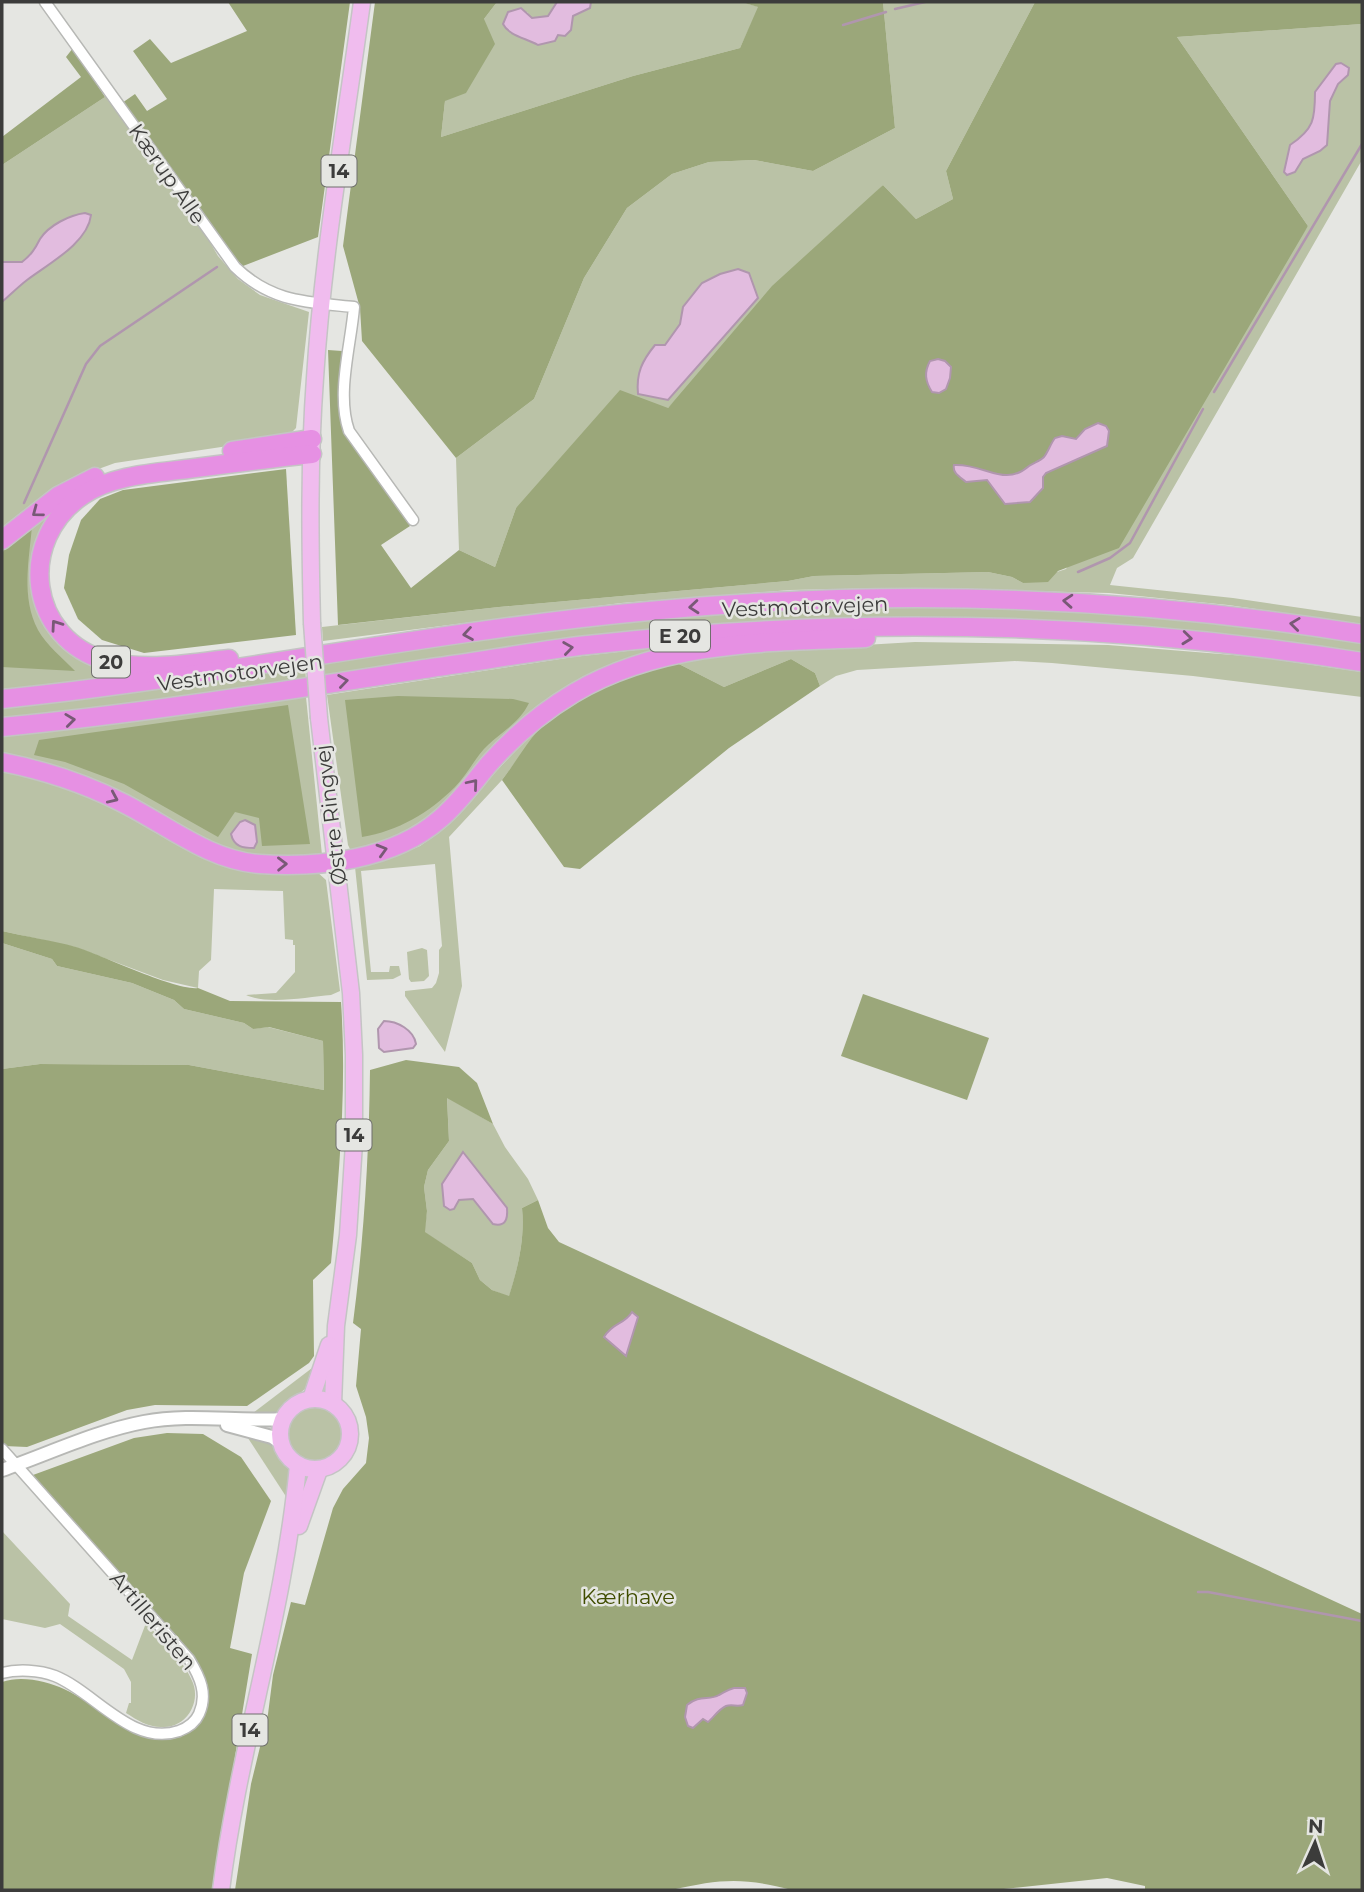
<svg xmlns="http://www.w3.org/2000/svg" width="1364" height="1892" viewBox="0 0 1364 1892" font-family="Montserrat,sans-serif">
  <rect width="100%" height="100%" fill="#e5e6e2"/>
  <g fill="#bac2a6">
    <polygon points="497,2 557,2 548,16 531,18 527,12 510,33 525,37 538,45 558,35 565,36 571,30 573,15 590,8 591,2 741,2 759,7 740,48 633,76 441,137 445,101 484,19"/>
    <polygon points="883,2 1035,2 946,171 953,199 916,219 883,185 668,408 516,508 495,567 459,550 456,458 534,399 584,278 627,208 672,174 709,162 754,160 813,171 895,128"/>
    <polygon points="1362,24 1362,160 1133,558 1117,568 1110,585 1233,598 1362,617 1362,624 1228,605 1109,593 893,588 790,590 621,603 323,641 322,627 499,607 788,581 814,576 988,572 1012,577 1023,583 1066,569 1308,226 1177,37"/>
    <polygon points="108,95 200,225 218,256 238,279 260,295 309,312 296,428 287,437 115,463 93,471 2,533 2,165"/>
    <polygon points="79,493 35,575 74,651 179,669 2,690 2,545"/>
    <polygon points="817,605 1105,610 1362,640 1362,656 903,619 325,678 324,662 507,634 623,619"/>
    <polygon points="915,642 1108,645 1258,657 1362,672 1362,697 1193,676 1052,663 1015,661 857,670 836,676 820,686 815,673 791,659 724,687 675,662 713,654"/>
    <polygon points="699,643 599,675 454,800 404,839 351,851 348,845 327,695 573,657"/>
    <polygon points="305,665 306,681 2,721 2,705"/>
    <polygon points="306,697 322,855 316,856 245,857 2,757 2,735"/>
    <polygon points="544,724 502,780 449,837 462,986 445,1052 405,996 405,991 432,988 436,983 439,973 439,950 442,946 435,864 361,871 371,972 389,972 390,966 399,966 401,975 393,979 367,980 355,867 398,855 420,846 437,834 521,745"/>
    <path d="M 2,768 L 33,776 L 104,802 L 166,834 L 316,871 L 326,880 L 340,991 L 331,995 C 308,997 267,1005 246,995 L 276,993 L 295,972 L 295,945 L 293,945 L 293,940 L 285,939 L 283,891 L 214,889 L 211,960 L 199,971 L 198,988 L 163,980 L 75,947 L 2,931 Z"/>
    <polygon points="2,943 52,959 57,966 132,983 174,1000 184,1009 244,1023 253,1029 268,1027 323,1041 324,1090 189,1065 40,1064 2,1069"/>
    <polygon points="422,948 427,950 429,976 424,981 411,982 409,979 407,952"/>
    <path d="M 447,1097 L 493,1124 L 505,1147 L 528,1179 L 538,1200 L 522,1208 C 525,1239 518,1267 509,1297 L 492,1290 L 480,1280 L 472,1263 L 424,1232 L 427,1211 L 424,1187 L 428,1170 L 449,1141 Z"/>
    <polygon points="316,1365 308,1386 280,1412 275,1415 249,1416"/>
    <circle cx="315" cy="1434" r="27"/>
    <polygon points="246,1435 266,1438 275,1446 289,1467 292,1472 287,1498"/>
    <path d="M 2,1531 L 70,1604 L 68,1616 L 132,1660 L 146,1623 C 162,1641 184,1660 193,1683 C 201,1704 185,1729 161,1727 C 148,1727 137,1720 126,1713 L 129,1703 L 131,1703 L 131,1682 L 124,1669 L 60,1624 L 45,1628 L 2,1619 Z"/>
  </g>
  <g fill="#9ba77a">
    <polygon points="228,2 350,2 318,237 243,266 228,251 122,103 135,94 147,111 167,99 133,51 150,39 171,63 247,31"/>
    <polygon points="375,2 497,2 484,19 495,44 466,93 445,101 441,137 633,76 740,48 758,7 741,2 883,2 895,128 813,171 754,160 709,162 672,174 627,208 584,278 534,399 456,458 362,341 360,308 343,246"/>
    <polygon points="1035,2 1362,2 1362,24 1177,37 1308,226 1119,548 1058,571 1048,582 1023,583 1012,577 988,572 814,576 788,581 499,607 338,625 328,350 342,351 342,429 410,526 381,545 411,588 459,550 495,567 516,508 620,390 668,408 772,286 883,185 916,219 953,199 946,171"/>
    <polygon points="73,48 105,97 2,165 2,137 81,77 66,57"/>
    <polygon points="286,469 296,635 144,653 102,640 78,619 64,588 69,555 81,520 100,499 123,490"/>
    <path d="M 32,526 C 29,561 21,597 38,630 C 46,645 64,659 75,671 L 2,667 L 2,556 L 4,549 Z"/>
    <path d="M 791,659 L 815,673 L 820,686 L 729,748 L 580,869 L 564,867 L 502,780 C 516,762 528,740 544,724 C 578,690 630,675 675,662 L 724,687 Z"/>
    <path d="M 398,696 L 513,699 L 529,703 C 520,722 503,731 488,745 C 475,757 468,774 455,787 C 429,813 398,831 362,837 L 345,700 Z"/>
    <polygon points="288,705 310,844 262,846 259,818 235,812 218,837 124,784 65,762 34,755 39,740"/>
    <path d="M 2,931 C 26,937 52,940 76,947 C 102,955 176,991 198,988 L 230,1001 L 341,1002 C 347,1089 339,1176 331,1263 L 313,1280 L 314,1356 L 309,1363 L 247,1406 L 155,1405 L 127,1410 L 27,1447 L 4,1446 L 2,1443 L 2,1069 L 40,1064 L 189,1065 L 324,1090 L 323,1041 L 269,1027 L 253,1029 L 244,1023 L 184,1009 L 174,1000 L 132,983 L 57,966 L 52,959 L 2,943 Z"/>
    <polygon points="863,994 989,1038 967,1100 841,1056"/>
    <path d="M 406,1060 L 459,1067 L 477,1083 L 493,1124 L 447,1098 L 449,1141 L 428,1170 L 424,1187 L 427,1211 L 425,1232 L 472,1263 L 480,1280 L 492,1290 L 509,1296 C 518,1267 525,1239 522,1208 L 538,1200 L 548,1228 L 559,1242 L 1362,1614 L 1362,1890 L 1145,1890 L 1145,1886 L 1107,1878 L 994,1890 L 792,1890 C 742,1877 721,1879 671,1890 L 235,1890 L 251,1784 L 268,1714 L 273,1675 L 291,1602 L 305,1605 L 333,1508 L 343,1489 L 366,1463 L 369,1438 L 366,1417 L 356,1386 L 361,1329 L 353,1323 C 364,1238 369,1155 370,1070 Z"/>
    <path d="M 167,1433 L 203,1434 L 241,1457 L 271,1501 L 244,1573 L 230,1648 L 252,1654 L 213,1890 L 2,1890 L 2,1682 C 21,1675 47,1681 64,1689 C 98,1704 140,1751 179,1737 C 190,1734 198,1727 203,1717 C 215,1694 202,1672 190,1653 L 33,1475 L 134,1438 Z"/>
  </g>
  <g fill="#e2bcdf" stroke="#b096ae" stroke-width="2">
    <path d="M 557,2 L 591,2 L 590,8 L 573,16 L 571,30 L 565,36 L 558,35 L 555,41 L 538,45 C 526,38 509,36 503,24 L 508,12 L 521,8 L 532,18 L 548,16 Z"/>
    <path d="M 1341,63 L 1349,68 L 1348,75 L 1338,84 L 1330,101 L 1327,145 L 1320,151 L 1303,159 L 1295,172 L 1287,175 L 1284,172 L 1290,145 C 1314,129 1315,119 1315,92 L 1336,64 Z"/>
    <path d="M 85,213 L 91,215 C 88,243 48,264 27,280 C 18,287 10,295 2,302 L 2,262 L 22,262 C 31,255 35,249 40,239 C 49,225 70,215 85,213 Z"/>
    <path d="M 738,269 L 749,273 L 758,298 L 668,400 L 638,394 C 636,373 642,361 655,345 L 665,345 L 680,324 L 683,307 L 702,283 L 720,274 Z"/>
    <path d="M 938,359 L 945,361 L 951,367 L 950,378 L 946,389 L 939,393 L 932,392 C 925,381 924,372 930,361 Z"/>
    <path d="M 1098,423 L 1106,426 L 1109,431 L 1107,446 L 1046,473 L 1043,477 L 1043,488 L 1030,502 L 1005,504 L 987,480 L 966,482 C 960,477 952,473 954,465 C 984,463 1004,488 1029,466 C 1033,463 1040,461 1044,457 C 1048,452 1051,443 1055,438 L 1062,436 L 1076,439 L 1085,429 Z"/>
    <path d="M 245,820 L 255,825 L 257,842 L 254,848 C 243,848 234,847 231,834 L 240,822 Z"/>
    <path d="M 384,1021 C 397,1021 414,1030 416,1044 L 413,1048 L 384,1052 L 379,1048 L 378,1029 Z"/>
    <path d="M 463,1152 L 507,1208 C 508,1220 505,1227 493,1224 L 473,1199 L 459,1200 L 454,1209 L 450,1210 L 444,1206 L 442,1184 Z"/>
    <path d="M 632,1312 L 638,1317 L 626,1356 L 604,1337 C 613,1322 624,1325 632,1312 Z"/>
    <path d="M 734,1688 L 745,1688 L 747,1693 L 743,1705 C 737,1707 732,1704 726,1706 C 719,1709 713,1718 708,1722 L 703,1719 L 693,1728 L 688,1726 L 685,1717 L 687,1705 C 700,1694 709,1701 719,1695 C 725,1692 727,1690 734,1688 Z"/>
  </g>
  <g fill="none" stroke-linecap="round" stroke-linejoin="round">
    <g stroke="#b096ae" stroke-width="2.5">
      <polyline points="895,9 925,2"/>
      <polyline points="843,25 886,12"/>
      <polyline points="1214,392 1362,144"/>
      <polyline points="24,503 86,364 100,346 217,267"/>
      <polyline points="1078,572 1110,558 1130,543 1203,409"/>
      <polyline points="1198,1592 1208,1592 1362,1621"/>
    </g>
    <defs>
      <g id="minor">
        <path d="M 45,2 L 235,267 C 271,302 306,302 354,307 C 351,345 336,394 349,431 L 413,520"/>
        <path d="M 2,1449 L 189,1659 C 200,1677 208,1694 199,1714 C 195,1723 187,1728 179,1731 C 132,1747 95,1692 55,1676 C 39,1670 18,1669 2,1673"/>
      </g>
      <g id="tertiary">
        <polyline points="227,1425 272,1437 281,1443"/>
        <path d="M 2,1470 C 48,1454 96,1431 144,1422 C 190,1413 237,1422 283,1419"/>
      </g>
      <g id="primary">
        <path d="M 312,623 C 310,541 309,459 315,378 C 323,252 345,127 362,2"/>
        <polyline points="319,718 351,993 354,1055 354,1143 348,1235 336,1326 333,1404"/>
        <circle cx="315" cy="1434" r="35"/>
        <polyline points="311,1399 329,1345"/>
        <polyline points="299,1526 319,1470"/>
        <path d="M 221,1890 C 239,1747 285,1609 298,1465"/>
      </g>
      <g id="motorway">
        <polyline points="232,451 312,439"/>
        <polyline points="2,540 58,496 95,477"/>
        <path d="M 229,659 C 190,663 146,672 107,661 C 28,639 16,540 83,495 C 114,474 159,473 195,468 C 234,463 273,458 312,454"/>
        <path d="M 2,699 C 219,677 432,631 649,611 C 887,588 1126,596 1362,634"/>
        <path d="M 2,727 C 146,713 288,690 431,668 C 483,661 535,651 588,645 C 846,616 1106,621 1362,662"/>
        <path d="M 2,762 C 43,770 83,783 121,802 C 166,824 209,861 260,864 C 320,868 393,860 440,819 C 459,803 473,783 489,764 C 513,737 542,712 574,693 C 662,641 767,642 866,638"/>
      </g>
    </defs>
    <use href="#minor" stroke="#b7b8b5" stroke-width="13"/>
    <use href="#tertiary" stroke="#b7b8b5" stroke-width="16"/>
    <use href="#primary" stroke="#c4c4c4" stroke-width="19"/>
    <use href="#motorway" stroke="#c4c4c4" stroke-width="21"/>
    <use href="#minor" stroke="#fff" stroke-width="10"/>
    <use href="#tertiary" stroke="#fff" stroke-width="12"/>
    <use href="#primary" stroke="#f0bcee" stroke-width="16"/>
    <use href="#motorway" stroke="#e690e3" stroke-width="18"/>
    <defs>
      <polyline id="primary-bridge" points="312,623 319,718"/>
    </defs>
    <use href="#primary-bridge" stroke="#c4c4c4" stroke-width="19" stroke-linecap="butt"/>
    <use href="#primary-bridge" stroke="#f0bcee" stroke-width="16"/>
  </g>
  <defs><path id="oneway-chevron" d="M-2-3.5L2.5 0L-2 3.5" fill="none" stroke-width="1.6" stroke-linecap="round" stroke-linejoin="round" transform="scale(1.75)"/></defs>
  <g stroke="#785976">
    <use href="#oneway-chevron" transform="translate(37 512) rotate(143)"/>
    <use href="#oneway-chevron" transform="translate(1068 601) rotate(-176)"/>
    <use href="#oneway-chevron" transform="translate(694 607) rotate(175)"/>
    <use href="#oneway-chevron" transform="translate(1295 624) rotate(-173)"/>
    <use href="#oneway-chevron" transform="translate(56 625) rotate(-125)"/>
    <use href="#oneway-chevron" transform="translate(468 634) rotate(171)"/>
    <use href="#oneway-chevron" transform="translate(1187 638) rotate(6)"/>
    <use href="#oneway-chevron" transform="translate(568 648) rotate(-8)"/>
    <use href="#oneway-chevron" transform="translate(343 681) rotate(-8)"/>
    <use href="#oneway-chevron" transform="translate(70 720) rotate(-7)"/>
    <use href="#oneway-chevron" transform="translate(473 784) rotate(-50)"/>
    <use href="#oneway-chevron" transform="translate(113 798) rotate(24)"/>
    <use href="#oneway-chevron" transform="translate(382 850) rotate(-16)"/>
    <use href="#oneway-chevron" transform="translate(282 864) rotate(-1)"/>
  </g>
  <g text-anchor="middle" stroke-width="5" stroke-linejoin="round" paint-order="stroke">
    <g fill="#e5e6e2" stroke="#6f6f6d" stroke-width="2">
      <rect x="321.5" y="155.5" width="35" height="31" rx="5"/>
      <rect x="650" y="620.5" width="60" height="31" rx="5"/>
      <rect x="92" y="646.5" width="38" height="31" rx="5"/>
      <rect x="336.5" y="1119.5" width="35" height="31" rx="5"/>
      <rect x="232.5" y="1714.5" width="35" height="31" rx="5"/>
    </g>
    <g font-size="19" font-weight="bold" fill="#3c3c3b">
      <text x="339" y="178">14</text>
      <text x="680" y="643">E 20</text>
      <text x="111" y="669">20</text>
      <text x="354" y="1142">14</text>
      <text x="250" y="1737">14</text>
    </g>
    <g font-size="21" fill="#3c3c3b" stroke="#e5e6e2">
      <text transform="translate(167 174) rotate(55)" y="7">Kærup Alle</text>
      <text transform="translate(805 607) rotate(-2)" y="7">Vestmotorvejen</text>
      <text transform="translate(240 673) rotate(-8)" y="7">Vestmotorvejen</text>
      <text transform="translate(331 815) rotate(-97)" y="7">Østre Ringvej</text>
      <text transform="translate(153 1621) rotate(50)" y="7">Artilleristen</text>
    </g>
    <g font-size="21" fill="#404d00" stroke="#e5e6e2">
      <text x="628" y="1604">Kærhave</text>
    </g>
  </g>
  <rect width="1364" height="1892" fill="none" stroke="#3c3c3b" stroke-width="7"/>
  <g transform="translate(1315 1843) rotate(3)" stroke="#e5e6e2" stroke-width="5" paint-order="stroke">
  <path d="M0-5L12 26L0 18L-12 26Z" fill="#3c3c3b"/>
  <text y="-10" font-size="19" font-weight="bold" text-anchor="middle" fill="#3c3c3b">N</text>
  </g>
</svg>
